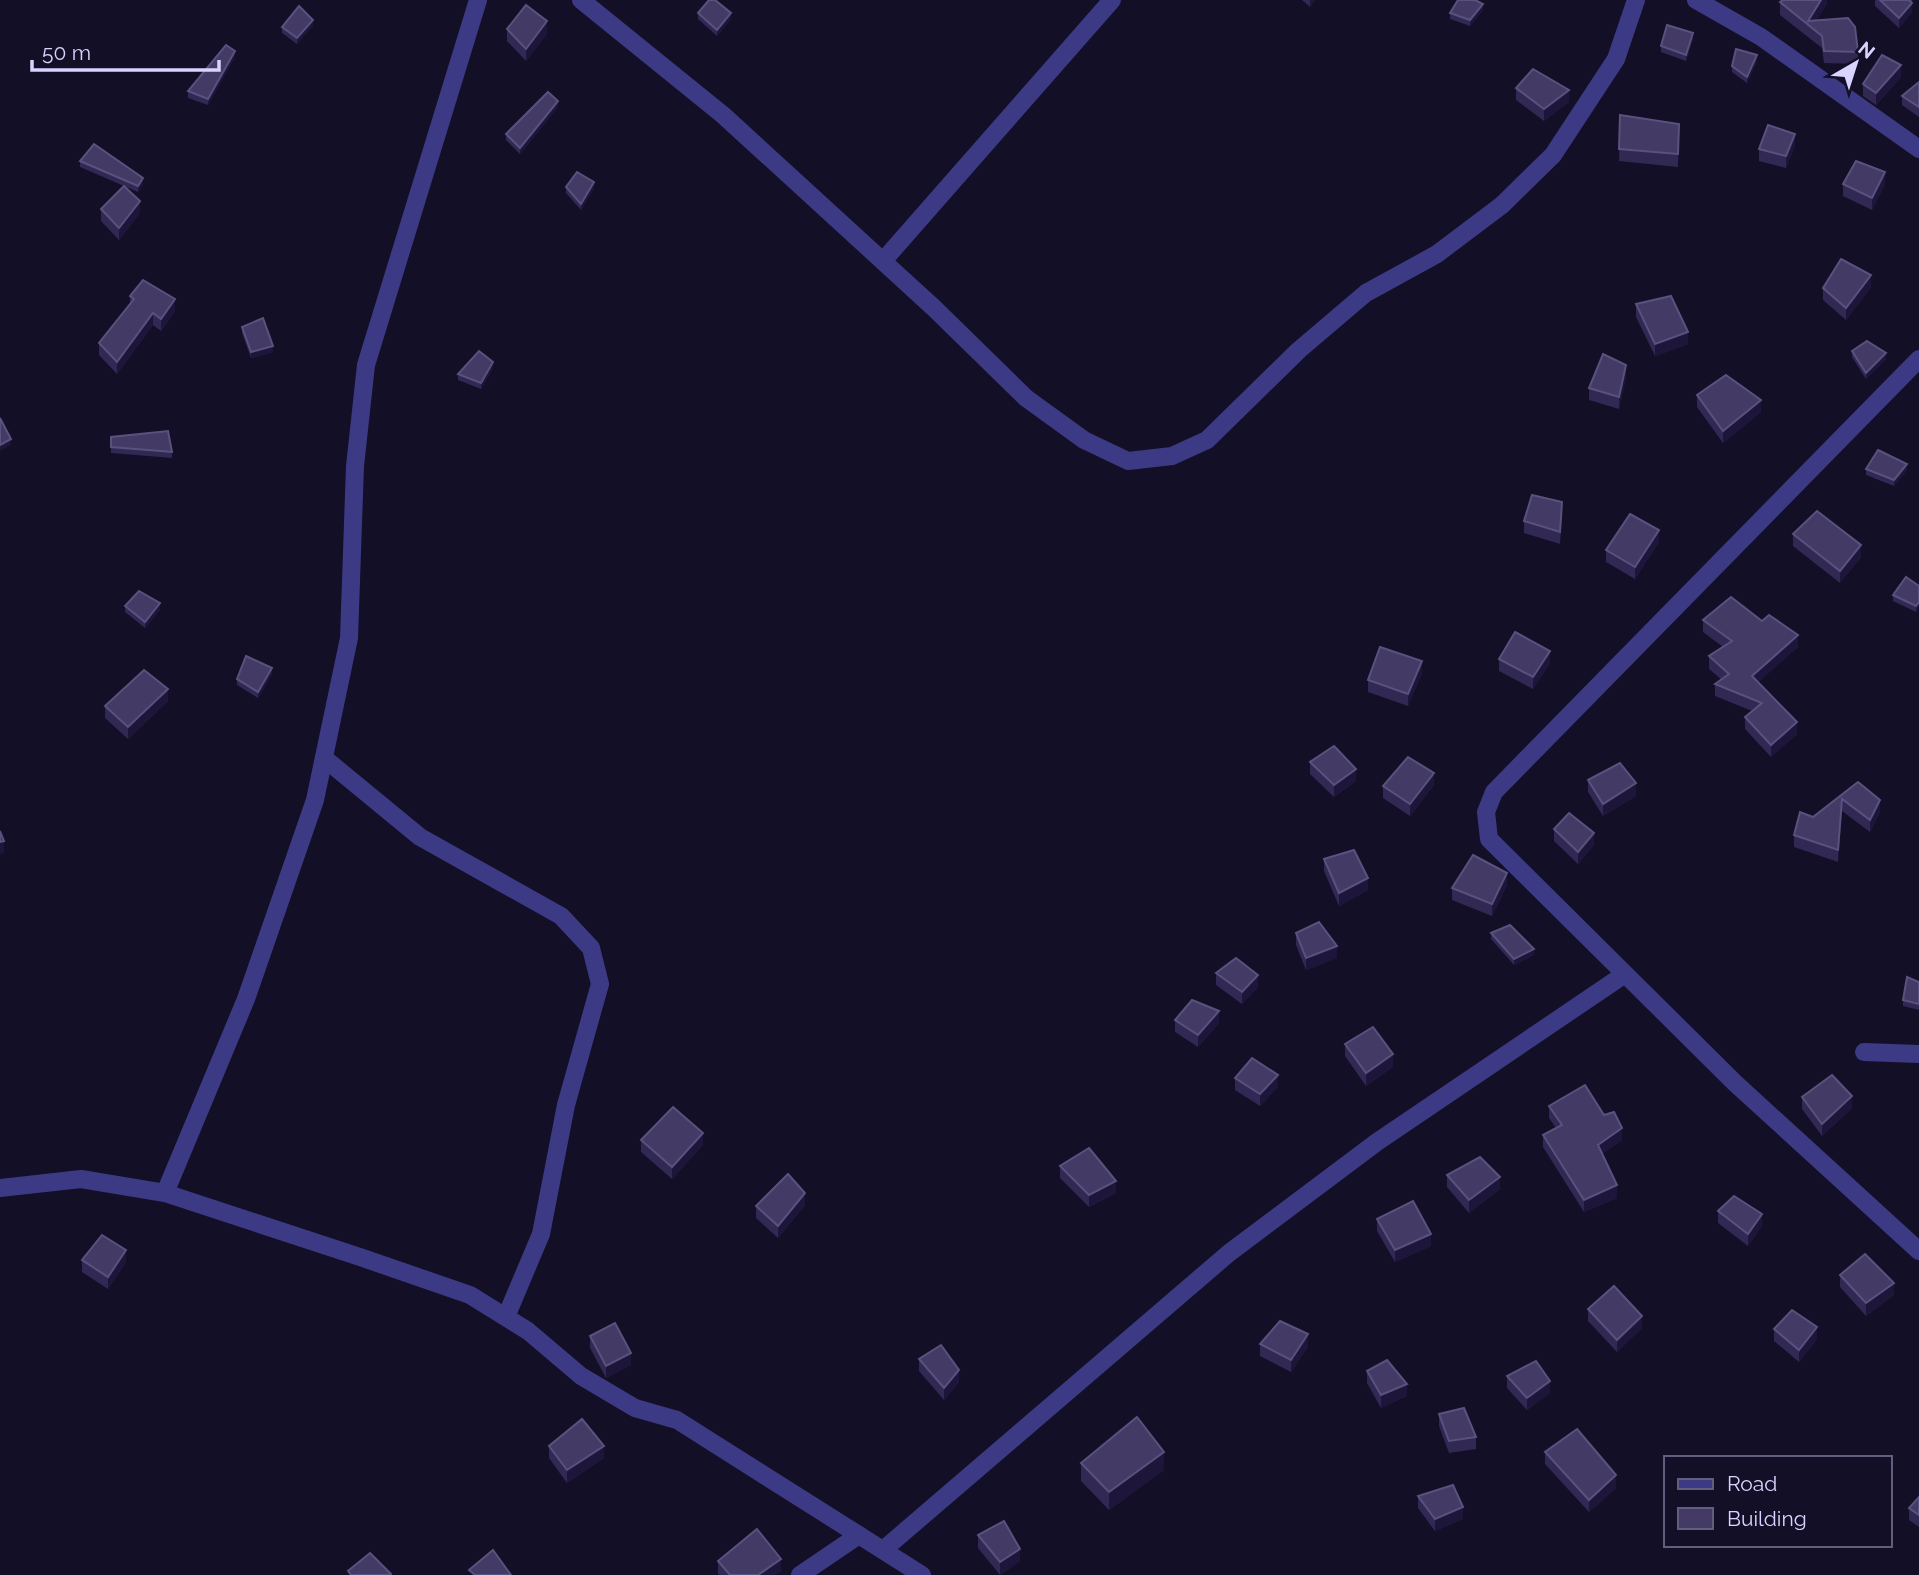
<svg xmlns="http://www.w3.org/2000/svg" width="1919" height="1575" viewBox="0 0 1919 1575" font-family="Raleway,sans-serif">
  <rect width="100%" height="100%" fill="#130f26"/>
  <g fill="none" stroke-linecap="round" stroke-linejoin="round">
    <g stroke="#3d3a85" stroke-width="18">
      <polyline points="581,0 723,115 934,308 1026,398 1084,440 1128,461 1172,456 1207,440 1299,350 1366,293 1437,254 1502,205 1553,155 1616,59 1636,0"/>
      <polyline points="1696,0 1761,37 1919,149"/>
      <polyline points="883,261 1112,0"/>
      <polyline points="1919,359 1494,792 1486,812 1489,839 1735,1083 1919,1251"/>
      <polyline points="324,758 420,837 561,916 591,948 600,984 566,1105 541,1234 506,1317"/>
      <polyline points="1864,1052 1919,1054"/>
      <polyline points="0,1188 81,1179 165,1193 360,1257 470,1295 528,1331 581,1376 635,1408 677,1420 922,1575"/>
      <polyline points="165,1193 246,999 315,800 349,638 355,466 366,365 478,0"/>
      <polyline points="883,1550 1229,1253 1377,1142 1625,974"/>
      <polyline points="800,1575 859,1535"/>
    </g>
  </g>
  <g fill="#312854">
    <polygon points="1302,0 1315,0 1310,7"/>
    <polygon points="1827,0 1827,4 1816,20 1858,52 1858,64 1824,63 1822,48 1780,15 1780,2"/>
    <polygon points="1875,0 1913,0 1911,2 1912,12 1899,28 1875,6"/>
    <polygon points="1483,10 1470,26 1450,19 1450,13"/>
    <polygon points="698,13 731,19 717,36 698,19"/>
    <polygon points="313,26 297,44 282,33 282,27"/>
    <polygon points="507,29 547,34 526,61 507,41"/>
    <polygon points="1693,39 1686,61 1661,52 1661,46"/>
    <polygon points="235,57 208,105 188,98 188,91"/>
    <polygon points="1757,61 1747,83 1732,72 1732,66"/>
    <polygon points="1901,77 1876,105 1863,96 1863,84"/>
    <polygon points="1919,82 1919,117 1902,105 1902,96"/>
    <polygon points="1516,88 1569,102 1544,121 1516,100"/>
    <polygon points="558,107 520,154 506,140 506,134"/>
    <polygon points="1620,115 1679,124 1678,167 1619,161"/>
    <polygon points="1795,146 1786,168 1759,161 1759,149"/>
    <polygon points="80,161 143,184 138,192 80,167"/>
    <polygon points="1843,184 1885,184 1872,210 1843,196"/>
    <polygon points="566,187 594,188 581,210 566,193"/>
    <polygon points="101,209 140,213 119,240 101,221"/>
    <polygon points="1871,287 1846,320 1823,300 1823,288"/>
    <polygon points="130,296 175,311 161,331 153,325 117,374 99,355 99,343 130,304"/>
    <polygon points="1636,304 1688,344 1655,356 1636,317"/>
    <polygon points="242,327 273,352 251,358 242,333"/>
    <polygon points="1852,351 1886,359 1866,379 1852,357"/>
    <polygon points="493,368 481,389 458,380 458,374"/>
    <polygon points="1626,377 1619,409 1589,400 1589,388"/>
    <polygon points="1697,395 1761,412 1723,443 1697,407"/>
    <polygon points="111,437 172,452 172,458 111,453"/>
    <polygon points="1866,469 1907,470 1894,486 1866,475"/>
    <polygon points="1562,514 1560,544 1524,533 1524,521"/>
    <polygon points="1793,534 1861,557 1840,583 1793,546"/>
    <polygon points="1659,542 1635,579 1606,562 1606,550"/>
    <polygon points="1919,586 1916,612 1893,601 1893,595"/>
    <polygon points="125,606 160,610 145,628 125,612"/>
    <polygon points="1703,620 1798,647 1758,682 1797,734 1771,757 1745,729 1745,717 1752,711 1715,696 1715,684 1721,679 1709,669 1709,656 1723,647 1703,632"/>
    <polygon points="1499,659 1550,663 1533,689 1499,671"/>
    <polygon points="1422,673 1408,706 1368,692 1368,680"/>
    <polygon points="272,674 258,698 237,685 237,679"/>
    <polygon points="168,701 128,739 105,718 105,706"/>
    <polygon points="1310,762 1356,781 1334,797 1310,774"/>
    <polygon points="1588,780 1636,796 1603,816 1588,792"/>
    <polygon points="1858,782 1880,812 1870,832 1842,811 1838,862 1794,847 1794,835 1813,817"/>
    <polygon points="1434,785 1410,816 1383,798 1383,786"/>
    <polygon points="1554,829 1594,845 1578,864 1554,841"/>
    <polygon points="1324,859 1368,890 1339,906 1324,871"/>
    <polygon points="1507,885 1492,916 1452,900 1452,888"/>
    <polygon points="1296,933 1337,958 1306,970 1296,945"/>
    <polygon points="1491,933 1534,955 1514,965 1491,939"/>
    <polygon points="1216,973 1258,987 1242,1004 1216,985"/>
    <polygon points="1919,982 1919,1010 1903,1006 1903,1000"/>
    <polygon points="1175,1020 1219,1023 1198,1047 1175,1032"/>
    <polygon points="1345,1044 1393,1067 1366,1086 1345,1056"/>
    <polygon points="1235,1078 1278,1087 1260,1106 1235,1090"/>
    <polygon points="1802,1097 1852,1108 1822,1136 1802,1109"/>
    <polygon points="1549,1106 1604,1115 1622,1140 1602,1154 1617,1198 1584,1212 1543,1147 1543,1135 1556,1128 1549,1118"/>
    <polygon points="641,1140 703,1145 672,1179 641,1152"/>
    <polygon points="1060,1166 1116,1193 1089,1207 1060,1178"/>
    <polygon points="1447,1175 1500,1189 1469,1213 1447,1187"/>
    <polygon points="805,1205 778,1238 756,1218 756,1206"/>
    <polygon points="1718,1211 1762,1226 1748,1246 1718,1223"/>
    <polygon points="1377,1219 1431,1246 1395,1262 1377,1231"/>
    <polygon points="82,1260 126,1262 108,1289 82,1272"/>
    <polygon points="1840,1275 1894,1295 1866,1316 1840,1287"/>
    <polygon points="1588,1309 1642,1328 1617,1352 1588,1321"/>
    <polygon points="1774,1329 1817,1339 1799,1362 1774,1341"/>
    <polygon points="590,1336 631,1365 606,1378 590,1348"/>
    <polygon points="1260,1344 1308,1347 1291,1372 1260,1356"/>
    <polygon points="919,1359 959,1382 944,1400 919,1371"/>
    <polygon points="1367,1371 1407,1396 1381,1408 1367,1383"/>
    <polygon points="1507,1376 1550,1393 1527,1410 1507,1388"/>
    <polygon points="1439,1414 1476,1437 1476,1449 1449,1453 1439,1426"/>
    <polygon points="549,1446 604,1458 567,1483 549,1458"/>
    <polygon points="1545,1452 1616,1488 1589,1512 1545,1464"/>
    <polygon points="1081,1463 1164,1470 1109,1510 1081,1481"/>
    <polygon points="1418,1496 1463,1519 1435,1531 1418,1508"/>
    <polygon points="1919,1497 1919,1527 1909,1520 1909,1508"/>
    <polygon points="978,1535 1020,1561 1000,1575 978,1548"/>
    <polygon points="718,1561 781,1571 775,1575 719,1575 718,1573"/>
  </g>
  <g fill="#1d163a">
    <polygon points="1310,0 1315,0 1310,7"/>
    <polygon points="1821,0 1827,0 1827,4 1812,28 1808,21"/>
    <polygon points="1912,3 1912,12 1899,28 1899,18"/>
    <polygon points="1483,4 1483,10 1470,26 1470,20"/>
    <polygon points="731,13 731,19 717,36 717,30"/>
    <polygon points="313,20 313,26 297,44 297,38"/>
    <polygon points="547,21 547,34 526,61 526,49"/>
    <polygon points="1693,33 1693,39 1686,61 1686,55"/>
    <polygon points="235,51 235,57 208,105 208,99"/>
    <polygon points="1757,55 1757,61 1747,83 1747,77"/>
    <polygon points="1901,65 1901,77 1876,105 1876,93"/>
    <polygon points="1569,90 1569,102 1544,121 1544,109"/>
    <polygon points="558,101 558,107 520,154 520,148"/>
    <polygon points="1795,134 1795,146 1786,168 1786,156"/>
    <polygon points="1885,172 1885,184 1872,210 1872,198"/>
    <polygon points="143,178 143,184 138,192 138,186"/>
    <polygon points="594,182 594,188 581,210 581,204"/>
    <polygon points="140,201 140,213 119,240 119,228"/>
    <polygon points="1871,275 1871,287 1846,320 1846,308"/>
    <polygon points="175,299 175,311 161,331 161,319"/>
    <polygon points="153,313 153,325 117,374 117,362"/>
    <polygon points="1688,332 1688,344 1655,356 1655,344"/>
    <polygon points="273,346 273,352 251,358 251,352"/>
    <polygon points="1886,353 1886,359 1866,379 1866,373"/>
    <polygon points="493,362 493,368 481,389 481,383"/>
    <polygon points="1626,365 1626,377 1619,409 1619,397"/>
    <polygon points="1761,400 1761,412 1723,443 1723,431"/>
    <polygon points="11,439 11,445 0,451 0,445"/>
    <polygon points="1907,464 1907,470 1894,486 1894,480"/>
    <polygon points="1659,530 1659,542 1635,579 1635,567"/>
    <polygon points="1861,545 1861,557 1840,583 1840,571"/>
    <polygon points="1919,602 1919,608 1916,612 1916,606"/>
    <polygon points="160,603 160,610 145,628 145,622"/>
    <polygon points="1798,635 1798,647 1752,688 1752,676"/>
    <polygon points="1550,651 1550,663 1533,689 1533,677"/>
    <polygon points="1422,661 1422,673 1408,706 1408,694"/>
    <polygon points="272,668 272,674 258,698 258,692"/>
    <polygon points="168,689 168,701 128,739 128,727"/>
    <polygon points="1797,722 1797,734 1771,757 1771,745"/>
    <polygon points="1356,769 1356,781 1334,797 1334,785"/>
    <polygon points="1434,773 1434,785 1410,816 1410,804"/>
    <polygon points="1636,783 1636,796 1603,816 1603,804"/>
    <polygon points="1842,799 1842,811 1838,862 1838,850"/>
    <polygon points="1880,800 1880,812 1870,832 1870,820"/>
    <polygon points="1594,833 1594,845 1578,864 1578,852"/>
    <polygon points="4,841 4,853 0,854 0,842"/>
    <polygon points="1507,873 1507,885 1492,916 1492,904"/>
    <polygon points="1368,878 1368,890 1339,906 1339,893"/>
    <polygon points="1337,946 1337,958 1306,970 1306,958"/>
    <polygon points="1534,949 1534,955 1514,965 1514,959"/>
    <polygon points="1258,975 1258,987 1242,1004 1242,992"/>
    <polygon points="1219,1011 1219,1023 1198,1047 1198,1035"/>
    <polygon points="1393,1054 1393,1067 1366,1086 1366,1073"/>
    <polygon points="1278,1075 1278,1087 1260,1106 1260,1094"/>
    <polygon points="1852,1096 1852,1108 1822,1136 1822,1124"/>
    <polygon points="1622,1128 1622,1140 1598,1157 1598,1145"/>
    <polygon points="703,1133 703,1145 672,1179 672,1167"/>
    <polygon points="1500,1177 1500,1189 1469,1213 1469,1200"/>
    <polygon points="1116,1181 1116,1193 1089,1207 1089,1195"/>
    <polygon points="1617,1185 1617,1198 1584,1212 1584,1200"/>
    <polygon points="805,1193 805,1205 778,1238 778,1226"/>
    <polygon points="1762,1214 1762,1226 1748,1246 1748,1234"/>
    <polygon points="1431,1234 1431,1246 1395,1262 1395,1250"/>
    <polygon points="126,1250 126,1262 108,1289 108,1277"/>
    <polygon points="1894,1283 1894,1295 1866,1316 1866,1303"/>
    <polygon points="1642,1316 1642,1328 1617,1352 1617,1340"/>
    <polygon points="1817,1327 1817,1339 1799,1362 1799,1350"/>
    <polygon points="1308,1334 1308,1347 1291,1372 1291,1360"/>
    <polygon points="631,1353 631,1365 606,1378 606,1366"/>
    <polygon points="959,1370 959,1382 944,1400 944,1388"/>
    <polygon points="1550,1381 1550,1393 1527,1410 1527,1398"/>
    <polygon points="1407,1384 1407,1396 1381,1408 1381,1395"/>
    <polygon points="604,1446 604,1458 567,1483 567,1470"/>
    <polygon points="1164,1452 1164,1470 1109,1510 1109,1492"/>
    <polygon points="1616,1475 1616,1488 1589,1512 1589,1500"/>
    <polygon points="1463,1507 1463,1519 1435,1531 1435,1519"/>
    <polygon points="1020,1549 1020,1561 1000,1575 1000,1562"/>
    <polygon points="781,1559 781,1571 775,1575 758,1575"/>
  </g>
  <g fill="#433a66" stroke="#5a527e" stroke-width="2">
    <polygon points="709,0 715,0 731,13 717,30 698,13"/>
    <polygon points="1458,0 1475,0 1483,4 1470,20 1450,13"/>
    <polygon points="1783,0 1821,0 1808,21 1848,18 1855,27 1858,52 1824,51 1822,36 1780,2"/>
    <polygon points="1880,0 1909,0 1912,3 1899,18"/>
    <polygon points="526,5 547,21 526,49 507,29"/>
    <polygon points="299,6 313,20 297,38 282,27"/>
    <polygon points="1667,25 1693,33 1686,55 1661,46"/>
    <polygon points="226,45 235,51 208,99 188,91"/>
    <polygon points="1736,49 1757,55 1747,77 1732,66"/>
    <polygon points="1882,55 1901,65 1876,93 1863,84"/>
    <polygon points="1533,69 1569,90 1544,109 1516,88"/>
    <polygon points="1919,82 1919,107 1902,96"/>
    <polygon points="548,92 558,101 520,148 506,134"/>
    <polygon points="1620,115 1679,124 1678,154 1619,149"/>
    <polygon points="1768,125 1795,134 1786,156 1759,149"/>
    <polygon points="94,144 143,178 138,186 80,161"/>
    <polygon points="1856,161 1885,172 1872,198 1843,184"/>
    <polygon points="577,172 594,182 581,204 566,187"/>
    <polygon points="124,186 140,201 119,228 101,209"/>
    <polygon points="1841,259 1871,275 1846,308 1823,288"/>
    <polygon points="143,280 175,299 161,319 153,313 117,362 99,343 134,299 130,296"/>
    <polygon points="1671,296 1688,332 1655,344 1636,304"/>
    <polygon points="263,318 273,346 251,352 242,327"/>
    <polygon points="1867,341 1886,353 1866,373 1852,351"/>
    <polygon points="479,351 493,362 481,383 458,374"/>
    <polygon points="1603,354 1626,365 1619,397 1589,388"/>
    <polygon points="1726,375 1761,400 1723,431 1697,395"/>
    <polygon points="0,418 11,439 0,445"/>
    <polygon points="168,431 172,452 111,447 111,437"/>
    <polygon points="1878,450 1907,464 1894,480 1866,469"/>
    <polygon points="1532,495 1562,502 1560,532 1524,521"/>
    <polygon points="1817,511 1861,545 1840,571 1793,534"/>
    <polygon points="1630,514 1659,530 1635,567 1606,550"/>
    <polygon points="1906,577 1919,586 1919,602 1916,606 1893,595"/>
    <polygon points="139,591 160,603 145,622 125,606"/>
    <polygon points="1731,597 1762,621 1769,615 1798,635 1752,676 1797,722 1771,745 1745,717 1762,703 1715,684 1729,674 1709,656 1732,641 1703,620"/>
    <polygon points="1515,632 1550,651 1533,677 1499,659"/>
    <polygon points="1380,647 1422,661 1408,694 1368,680"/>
    <polygon points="246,656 272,668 258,692 237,679"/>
    <polygon points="144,670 168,689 128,727 105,706"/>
    <polygon points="1334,746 1356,769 1334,785 1310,762"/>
    <polygon points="1408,757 1434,773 1410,804 1383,786"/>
    <polygon points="1620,763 1636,783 1603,804 1588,780"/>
    <polygon points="1858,782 1880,800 1870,820 1842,799 1838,850 1794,835 1800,812 1813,817"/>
    <polygon points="1569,813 1594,833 1578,852 1554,829"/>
    <polygon points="0,831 4,841 0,842"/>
    <polygon points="1354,850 1368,878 1339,893 1324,859"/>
    <polygon points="1473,855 1507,873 1492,904 1452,888"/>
    <polygon points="1319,922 1337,946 1306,958 1296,933"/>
    <polygon points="1510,925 1534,949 1514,959 1491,933"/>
    <polygon points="1236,958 1258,975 1242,992 1216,973"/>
    <polygon points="1907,977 1919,982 1919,1004 1903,1000"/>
    <polygon points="1192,1000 1219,1011 1198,1035 1175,1020"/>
    <polygon points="1373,1027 1393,1054 1366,1073 1345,1044"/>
    <polygon points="1252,1058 1278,1075 1260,1094 1235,1078"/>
    <polygon points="1832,1075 1852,1096 1822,1124 1802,1097"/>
    <polygon points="1585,1085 1604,1115 1614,1112 1622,1128 1598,1145 1617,1185 1584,1200 1543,1135 1562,1125 1549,1106"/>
    <polygon points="673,1107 703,1133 672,1167 641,1140"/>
    <polygon points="1089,1148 1116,1181 1089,1195 1060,1166"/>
    <polygon points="1480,1157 1500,1177 1469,1200 1447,1175"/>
    <polygon points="788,1174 805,1193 778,1226 756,1206"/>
    <polygon points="1734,1196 1762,1214 1748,1234 1718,1211"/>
    <polygon points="1413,1201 1431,1234 1395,1250 1377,1219"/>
    <polygon points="102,1235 126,1250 108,1277 82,1260"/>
    <polygon points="1865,1254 1894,1283 1866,1303 1840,1275"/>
    <polygon points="1614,1286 1642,1316 1617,1340 1588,1309"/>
    <polygon points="1792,1310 1817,1327 1799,1350 1774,1329"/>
    <polygon points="1280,1321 1308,1334 1291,1360 1260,1344"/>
    <polygon points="615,1323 631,1353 606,1366 590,1336"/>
    <polygon points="941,1345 959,1370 944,1388 919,1359"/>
    <polygon points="1387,1360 1407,1384 1381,1395 1367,1371"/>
    <polygon points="1536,1361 1550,1381 1527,1398 1507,1376"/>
    <polygon points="1464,1408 1476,1437 1449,1441 1439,1414"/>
    <polygon points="1137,1417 1164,1452 1109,1492 1081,1463"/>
    <polygon points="582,1419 604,1446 567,1470 549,1446"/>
    <polygon points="1577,1429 1616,1475 1589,1500 1545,1452"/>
    <polygon points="1453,1485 1463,1507 1435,1519 1418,1496"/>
    <polygon points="1919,1497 1919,1515 1909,1508"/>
    <polygon points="1004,1521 1020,1549 1000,1562 978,1535"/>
    <polygon points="757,1529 781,1559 758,1575 730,1575 718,1561"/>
    <polygon points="493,1550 511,1575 475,1575 469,1570"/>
    <polygon points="370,1553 391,1574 390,1575 351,1575 348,1571"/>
  </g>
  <rect x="1664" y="1456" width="228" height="91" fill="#130f26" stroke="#625e7d" stroke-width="2"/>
  <rect x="1678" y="1479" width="35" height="10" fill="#3d3a85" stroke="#625e7d" stroke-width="2"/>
  <text x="1727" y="1491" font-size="21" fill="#d9d4ff">Road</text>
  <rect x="1678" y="1508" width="35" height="21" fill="#433a66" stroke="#625e7d" stroke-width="2"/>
  <text x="1727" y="1526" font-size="21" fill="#d9d4ff">Building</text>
  <g transform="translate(1856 63) rotate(39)" stroke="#130f26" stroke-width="5" paint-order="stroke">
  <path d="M0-5L12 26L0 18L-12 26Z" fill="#d9d4ff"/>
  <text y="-10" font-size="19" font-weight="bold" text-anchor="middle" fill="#d9d4ff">N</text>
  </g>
  <path d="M32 60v10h187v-10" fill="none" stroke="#d9d4ff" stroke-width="3.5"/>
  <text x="42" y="60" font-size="21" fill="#d9d4ff" stroke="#130f26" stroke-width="5" paint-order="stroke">50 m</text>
</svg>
